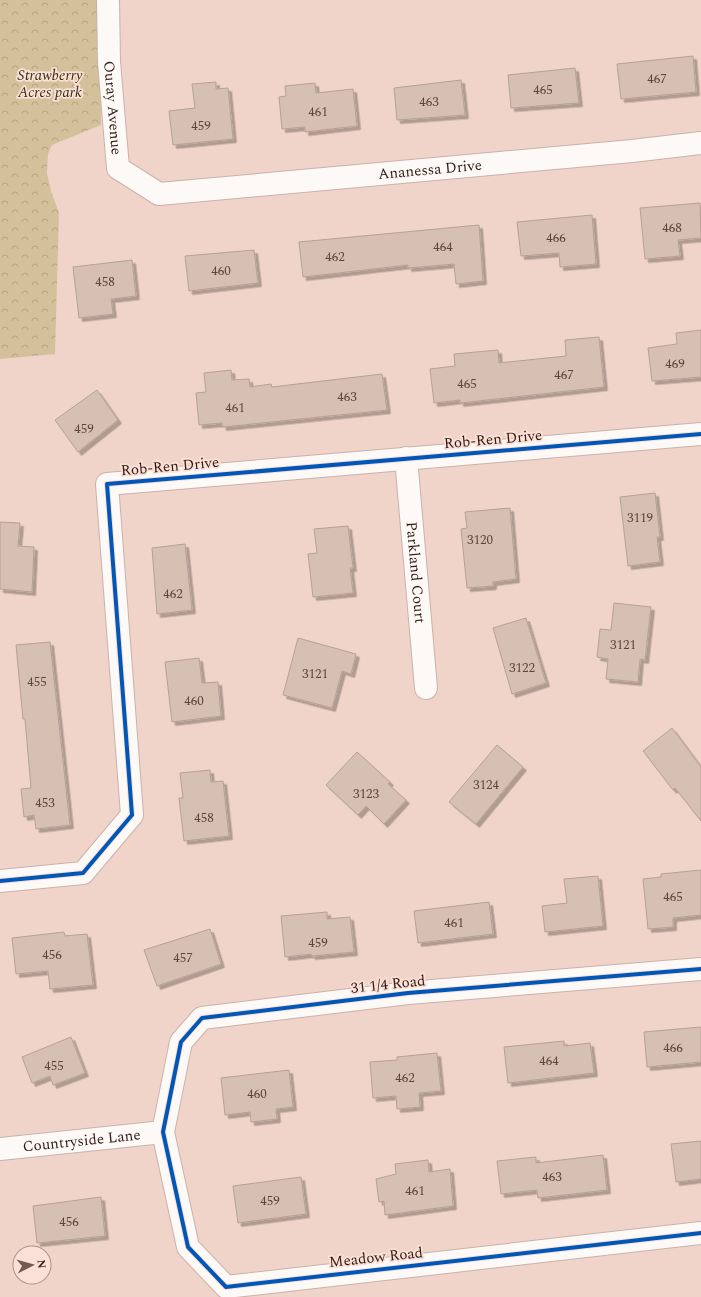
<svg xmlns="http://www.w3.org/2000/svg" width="701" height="1297" viewBox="0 0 701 1297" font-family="Spectral,serif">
  <defs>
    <pattern id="forest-crowns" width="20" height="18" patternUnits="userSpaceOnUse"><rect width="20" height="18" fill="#d3c19b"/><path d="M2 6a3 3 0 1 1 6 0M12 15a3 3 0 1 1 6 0" fill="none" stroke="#b6a584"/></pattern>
    <filter id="shadow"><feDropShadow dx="3.5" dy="3.5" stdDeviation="0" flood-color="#0004"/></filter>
  </defs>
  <rect width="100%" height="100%" fill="#f0d4c9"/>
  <polygon fill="url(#forest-crowns)" points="0,0 100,0 101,125 52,145 48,154 47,173 51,191 59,213 55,354 0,359"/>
  <g fill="#d6c0b4" stroke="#b6a194" filter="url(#shadow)">
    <polygon points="693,56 696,92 621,99 617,64"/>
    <polygon points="575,68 579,103 511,108 508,75"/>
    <polygon points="461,80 465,115 397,120 394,88"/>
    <polygon points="216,82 216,89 228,88 233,139 173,145 169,111 195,108 192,84"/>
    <polygon points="315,83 316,93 353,89 357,126 305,132 305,127 282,129 279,97 286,96 285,86"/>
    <polygon points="700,203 701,238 678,240 680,256 645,259 640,208"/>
    <polygon points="592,215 596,264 560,267 559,253 521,256 517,222"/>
    <polygon points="479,225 483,281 456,284 454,264 408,268 408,265 303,277 299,242"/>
    <polygon points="254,250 258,283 189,291 185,256"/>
    <polygon points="132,260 136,296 111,299 113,314 79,318 73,267"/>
    <polygon points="701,330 701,377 652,381 648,348 677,344 676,333"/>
    <polygon points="599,337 604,387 460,403 460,400 434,403 430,369 455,366 454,354 498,350 499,363 566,356 565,340"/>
    <polygon points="231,370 232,380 249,379 250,387 271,384 272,387 382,374 387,410 223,427 222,423 199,425 196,393 206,392 204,373"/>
    <polygon points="97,390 118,420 78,452 55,420"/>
    <polygon points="655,493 660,537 657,537 660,562 628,566 620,497"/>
    <polygon points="510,508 516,579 493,582 493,586 467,588 461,529 467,528 465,512"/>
    <polygon points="0,522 20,523 18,546 34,547 32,592 0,589"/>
    <polygon points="348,526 353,568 350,568 353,593 313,597 308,554 317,553 314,529"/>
    <polygon points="185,544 192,610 157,614 152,548"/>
    <polygon points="614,603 651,607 645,660 640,659 638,682 606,679 608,659 597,657 600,629 611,630"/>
    <polygon points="526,618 546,683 512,694 493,628"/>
    <polygon points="298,638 356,654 351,674 342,671 332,708 283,695"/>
    <polygon points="50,642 70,825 36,829 34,815 24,817 21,789 31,788 25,719 23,719 16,645"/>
    <polygon points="199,658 202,683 218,682 221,716 172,722 165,662"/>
    <polygon points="672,728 701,767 701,821 675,788 673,790 643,751"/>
    <polygon points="497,745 523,767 476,824 449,802"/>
    <polygon points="357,752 390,782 388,784 406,800 384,824 366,806 358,815 326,785"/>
    <polygon points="210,770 211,782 223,781 229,836 184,841 179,798 183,798 180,773"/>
    <polygon points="701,870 701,915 673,918 673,927 648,929 643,879 661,877 661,874"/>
    <polygon points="598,876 603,926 545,932 542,906 567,903 564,879"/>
    <polygon points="489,902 493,934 418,943 414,911"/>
    <polygon points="327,912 327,919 350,917 354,952 312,956 311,954 285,957 281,916"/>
    <polygon points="210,929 221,964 157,986 144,950"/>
    <polygon points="64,932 65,936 87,934 93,985 50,989 48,971 16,974 12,938"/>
    <polygon points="701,1027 701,1062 647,1067 644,1032"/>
    <polygon points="71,1037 85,1073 53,1085 50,1076 32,1083 22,1057"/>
    <polygon points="564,1041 564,1046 590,1043 594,1073 508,1083 504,1047"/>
    <polygon points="437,1053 441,1091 419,1093 420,1107 397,1109 396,1096 373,1098 370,1062 397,1060 397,1057"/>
    <polygon points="289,1070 293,1107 276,1109 277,1119 251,1122 250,1112 225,1115 221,1078"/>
    <polygon points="701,1141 701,1179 676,1182 671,1144"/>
    <polygon points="603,1155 607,1190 538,1198 537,1190 501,1194 497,1161 536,1157 536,1163"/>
    <polygon points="428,1160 429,1172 450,1169 453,1206 385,1215 384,1201 379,1202 376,1179 396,1174 395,1164"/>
    <polygon points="301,1177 306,1214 238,1223 233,1186"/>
    <polygon points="101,1197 105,1236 37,1243 33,1206"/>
  </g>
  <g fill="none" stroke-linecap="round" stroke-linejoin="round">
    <defs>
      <g id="minor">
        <path id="s1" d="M 108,0 L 109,62 L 118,168 L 159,194 L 632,151 L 701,143"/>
        <path id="s2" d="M 406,458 L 426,688"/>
        <polyline points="0,881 83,873 132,815 107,484 701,434"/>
        <polyline points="701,969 408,993 202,1018 181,1042 163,1132 188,1247 226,1287 701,1233"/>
        <path id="s3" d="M 0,1149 L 163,1132"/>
      </g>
    </defs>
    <use href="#minor" stroke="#cab2aa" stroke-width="24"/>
    <use href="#minor" stroke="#fdf9f7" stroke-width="22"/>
    <defs>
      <g id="cycleway">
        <polyline points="0,881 83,873 132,815 107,484 701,434"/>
        <polyline points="701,969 408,993 202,1018 181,1042 163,1132 188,1247 226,1287 701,1233"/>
      </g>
    </defs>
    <use href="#cycleway" stroke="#fae0d7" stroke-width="6"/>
    <use href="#cycleway" stroke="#0057b8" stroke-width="4"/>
  </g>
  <g text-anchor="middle" stroke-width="3.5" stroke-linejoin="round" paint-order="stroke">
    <g font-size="13" fill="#5c453c">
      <text x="657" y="83">467</text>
      <text x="543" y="94">465</text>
      <text x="429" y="106">463</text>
      <text x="318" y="116">461</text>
      <text x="201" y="130">459</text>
      <text x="672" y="232">468</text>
      <text x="556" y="242">466</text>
      <text x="443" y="251">464</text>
      <text x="335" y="261">462</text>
      <text x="221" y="275">460</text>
      <text x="105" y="286">458</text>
      <text x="675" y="368">469</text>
      <text x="564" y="379">467</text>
      <text x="467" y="388">465</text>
      <text x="347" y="401">463</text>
      <text x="235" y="412">461</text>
      <text x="84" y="433">459</text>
      <text x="640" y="522">3119</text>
      <text x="480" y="544">3120</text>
      <text x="173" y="598">462</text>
      <text x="623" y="649">3121</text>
      <text x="522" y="672">3122</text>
      <text x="315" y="678">3121</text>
      <text x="37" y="686">455</text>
      <text x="194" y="705">460</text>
      <text x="486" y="789">3124</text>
      <text x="366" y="798">3123</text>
      <text x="45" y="807">453</text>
      <text x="204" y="822">458</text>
      <text x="673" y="901">465</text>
      <text x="454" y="927">461</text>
      <text x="318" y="947">459</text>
      <text x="52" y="959">456</text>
      <text x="183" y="962">457</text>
      <text x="673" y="1052">466</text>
      <text x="549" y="1065">464</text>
      <text x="54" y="1070">455</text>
      <text x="405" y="1082">462</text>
      <text x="257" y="1098">460</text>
      <text x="552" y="1181">463</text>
      <text x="415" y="1195">461</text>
      <text x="270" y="1205">459</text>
      <text x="69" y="1226">456</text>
    </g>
    <g font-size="15" font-style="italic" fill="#36300f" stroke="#fae0d7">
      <text x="50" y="80">Strawberry<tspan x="50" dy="17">Acres park</tspan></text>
    </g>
    <g font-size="15" fill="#311a12" stroke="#fae0d7">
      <text dy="5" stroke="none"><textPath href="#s1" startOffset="108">Ouray Avenue</textPath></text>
      <text dy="5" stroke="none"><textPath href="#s1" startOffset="489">Ananessa Drive</textPath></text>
      <text transform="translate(493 439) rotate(-5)" y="5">Rob-Ren Drive</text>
      <text transform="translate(170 466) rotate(-5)" y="5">Rob-Ren Drive</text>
      <text dy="5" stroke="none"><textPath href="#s2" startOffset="115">Parkland Court</textPath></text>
      <text transform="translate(388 984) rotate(-6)" y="5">31 1/4 Road</text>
      <text dy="5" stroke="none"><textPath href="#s3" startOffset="82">Countryside Lane</textPath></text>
      <text transform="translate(376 1257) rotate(-6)" y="5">Meadow Road</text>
    </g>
  </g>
  <g transform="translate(32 1265) rotate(84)"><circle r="19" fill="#fae0d7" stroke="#aa9188"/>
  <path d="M0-3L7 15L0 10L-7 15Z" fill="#745b52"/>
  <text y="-6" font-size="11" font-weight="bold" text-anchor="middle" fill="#311a12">N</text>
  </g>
</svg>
